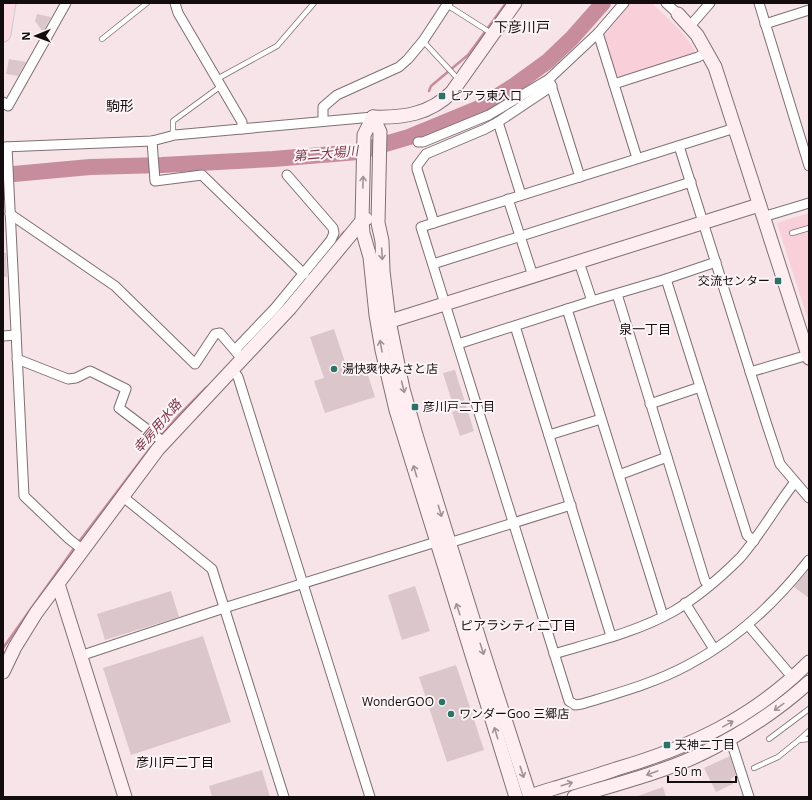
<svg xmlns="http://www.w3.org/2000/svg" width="812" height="800" viewBox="0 0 812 800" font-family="'Open Sans','Noto Sans JP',sans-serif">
  <rect width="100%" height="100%" fill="#f7e4e8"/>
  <g fill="#f9d0d9">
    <polygon points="628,3 652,3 681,31 695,50 694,53 620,77 615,74 604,36 605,31"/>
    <polygon points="809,213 809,323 777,223"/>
  </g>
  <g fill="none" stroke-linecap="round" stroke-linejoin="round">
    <g stroke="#c88d9c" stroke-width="2.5">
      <polyline points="429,91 431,86 468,55 506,3"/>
      <polyline points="319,263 344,232"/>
      <polyline points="160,437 178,416 207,387"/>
      <polyline points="78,543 151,447"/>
      <polyline points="3,648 75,547"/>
    </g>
    <polyline stroke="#c88d9c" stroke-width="16" points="3,175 90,167 162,165 273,159 358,152 409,137 477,109 515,85 548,61 572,38 603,3"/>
  </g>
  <g fill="#dac6cb">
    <polygon points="37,14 51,17 43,32 35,21"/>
    <polygon points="9,59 26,62 18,76 6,74"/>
    <polygon points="3,253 6,253 7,277 3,277"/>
    <polygon points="334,329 348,371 365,366 375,397 325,413 314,381 324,378 310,337"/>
    <polygon points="455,370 474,431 460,436 452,412 455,411 443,373"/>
    <polygon points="809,569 809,598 794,587"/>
    <polygon points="415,586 430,631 402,640 388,595"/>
    <polygon points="171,591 179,617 105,640 97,614"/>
    <polygon points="203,636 231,722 131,755 103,668"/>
    <polygon points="456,665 484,750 447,762 419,677"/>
    <polygon points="730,756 736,775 731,779 733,784 716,792 704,768"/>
    <polygon points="262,770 270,797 212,797 209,786"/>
    <polygon points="663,787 666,797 639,797 638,796"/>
  </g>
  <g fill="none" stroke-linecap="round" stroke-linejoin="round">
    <defs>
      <g id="lane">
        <polyline points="447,5 491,33"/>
        <polyline points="102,39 147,3"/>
        <polyline points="423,41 459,80"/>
        <polyline points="217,79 277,46 314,3"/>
        <polyline points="173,135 173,121 221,86"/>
        <polyline points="792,233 809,228"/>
        <polyline points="769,739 809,709"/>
        <polyline points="799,740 809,731"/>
        <polyline points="754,768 778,757 799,740 809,739"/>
      </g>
      <g id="street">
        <polyline points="175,3 178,13 242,122 242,129"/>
        <polyline points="666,3 678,14"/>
        <polyline points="759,3 809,166"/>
        <polyline points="765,24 809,10"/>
        <polyline points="690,26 710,3"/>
        <polyline points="598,33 637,158"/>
        <polyline points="550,82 580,177"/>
        <polyline points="614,84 698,57 707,52"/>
        <polyline points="3,102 8,106 66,3"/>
        <polyline points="323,121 323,107 337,95 399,67 408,59 423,41 448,3"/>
        <polyline points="498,122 521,195"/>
        <path d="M 735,128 L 421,227 L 569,701 L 575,705 L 582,704 C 618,693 655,683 688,665 C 736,640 776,602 809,560"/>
        <polyline points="152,141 155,181 202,175 304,274"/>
        <polyline points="418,142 423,142 489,115 549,79 598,33 624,3"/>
        <polyline points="679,146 766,422 780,464 809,498"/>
        <polyline points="3,147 152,141 175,135 373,117"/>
        <polyline points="7,147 24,496 69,539 83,550"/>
        <polyline points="508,199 533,276"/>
        <polyline points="10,214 115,286 195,364 215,334 220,333 243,360"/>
        <polyline points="763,217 809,203"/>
        <polyline points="434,223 417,169 417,166 426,154 485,129 498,122 552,86"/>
        <polyline points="579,262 592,301"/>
        <polyline points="433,264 691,182"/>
        <polyline points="666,279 747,535 754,541"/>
        <polyline points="617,294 705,581 709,585"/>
        <polyline points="567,309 663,616"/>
        <polyline points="515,326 611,636"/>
        <polyline points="3,336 16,335"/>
        <polyline points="458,344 592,301 666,279 716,262"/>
        <polyline points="235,350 275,308 331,240 334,233 333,228 287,175"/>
        <polyline points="17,359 68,379 76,378 90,371 126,389 119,408 165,443"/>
        <polyline points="233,370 238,377 370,797"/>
        <polyline points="750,372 808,355"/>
        <polyline points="650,404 700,387"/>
        <polyline points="549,435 601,419"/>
        <polyline points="619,475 667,457"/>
        <polyline points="122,496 212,569 284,797"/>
        <polyline points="449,543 571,505"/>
        <polyline points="685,603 714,649"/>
        <polyline points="748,625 793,678"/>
        <path d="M 554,654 C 594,642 637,632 674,611 C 696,598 722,576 740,558 C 761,534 776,506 795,482"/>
        <polyline points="80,656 224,608 436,542"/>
        <polyline points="730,738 749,797"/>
      </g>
      <g id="secondary">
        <polyline points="678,14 697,35 715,67 809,358"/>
        <polyline points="373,117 364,135 362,221 363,233 370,257 376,315 382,350 396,410 516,797"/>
        <polyline points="373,117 380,132 378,223 382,241 383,271 389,321 403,389 416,435 482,648 530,797"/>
        <path d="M 373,117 C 404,118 430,114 452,92 L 515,3"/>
        <polyline points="381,324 759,205"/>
        <polyline points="58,584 125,797"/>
        <polyline points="3,672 15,647 36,613 158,449 290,308 362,221 366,219"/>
        <path d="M 529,797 C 536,793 546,791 555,788 C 575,782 596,776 616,769 C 691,747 753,718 809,662"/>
        <path d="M 574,797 C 616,784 661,773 701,754 C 740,735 777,711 809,682"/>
      </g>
      <polyline id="primary" points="3,34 8,3"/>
    </defs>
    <use href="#lane" stroke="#806f73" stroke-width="6"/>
    <use href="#street" stroke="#806f73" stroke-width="11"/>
    <use href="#secondary" stroke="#806f73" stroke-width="15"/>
    <use href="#primary" stroke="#cbcaca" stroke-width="17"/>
    <use href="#lane" stroke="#fff" stroke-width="4.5"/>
    <use href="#street" stroke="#fff" stroke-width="9"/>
    <use href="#secondary" stroke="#feedf1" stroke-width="13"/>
    <use href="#primary" stroke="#fddbe3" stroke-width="15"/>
  </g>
  <defs><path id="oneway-shaft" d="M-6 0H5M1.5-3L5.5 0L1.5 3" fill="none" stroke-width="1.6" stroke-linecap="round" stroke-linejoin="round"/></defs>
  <g stroke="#a09397">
    <use href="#oneway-shaft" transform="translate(363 182) rotate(-89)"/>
    <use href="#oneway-shaft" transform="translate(382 254) rotate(87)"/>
    <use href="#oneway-shaft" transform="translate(381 346) rotate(-100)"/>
    <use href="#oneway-shaft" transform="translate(403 387) rotate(76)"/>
    <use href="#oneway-shaft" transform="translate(415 471) rotate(-107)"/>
    <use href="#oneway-shaft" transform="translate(440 511) rotate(73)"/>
    <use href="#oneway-shaft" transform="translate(458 609) rotate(-108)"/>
    <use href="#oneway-shaft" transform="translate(482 649) rotate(72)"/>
    <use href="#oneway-shaft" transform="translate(779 707) rotate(144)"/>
    <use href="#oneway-shaft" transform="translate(728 724) rotate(-29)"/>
    <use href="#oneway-shaft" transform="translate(496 733) rotate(-107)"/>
    <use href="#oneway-shaft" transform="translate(522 772) rotate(72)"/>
    <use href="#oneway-shaft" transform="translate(652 773) rotate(160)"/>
    <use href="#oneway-shaft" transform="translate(567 784) rotate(-17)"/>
  </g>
  <g fill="#2c7268" stroke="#fcf4f6" stroke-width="1.5">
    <rect x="438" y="92" width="8" height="8" rx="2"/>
    <rect x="774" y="277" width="8" height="8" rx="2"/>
    <circle cx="334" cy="369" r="4"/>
    <rect x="411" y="403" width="8" height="8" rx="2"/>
    <circle cx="442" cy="702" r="4"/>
    <circle cx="451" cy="714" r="4"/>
    <rect x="663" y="741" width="8" height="8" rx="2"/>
  </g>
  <g text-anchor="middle" stroke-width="4" stroke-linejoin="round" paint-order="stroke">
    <g font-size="12" fill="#140d0f" stroke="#fcf4f6" text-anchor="start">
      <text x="450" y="100">ピアラ東入口</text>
      <text x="770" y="285" text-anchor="end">交流センター</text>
      <text x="342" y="373">湯快爽快みさと店</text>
      <text x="423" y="411">彦川戸二丁目</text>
      <text x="434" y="706" text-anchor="end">WonderGOO</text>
      <text x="459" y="718">ワンダーGoo 三郷店</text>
      <text x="675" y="749">天神二丁目</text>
    </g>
    <g font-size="13" font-style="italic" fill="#7e354c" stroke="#fcf4f6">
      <text transform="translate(326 153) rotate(-5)" y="5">第二大場川</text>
      <text transform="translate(157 426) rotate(-49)" y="5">幸房用水路</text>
    </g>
    <g font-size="13" fill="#140d0f" stroke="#fcf4f6">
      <text x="645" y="334">泉一丁目</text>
      <text x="518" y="630">ピアラシティ二丁目</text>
      <text x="175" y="767">彦川戸二丁目</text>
    </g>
    <g font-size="14" fill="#140d0f" stroke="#fcf4f6">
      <text x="522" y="32">下彦川戸</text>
      <text x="120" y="111">駒形</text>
    </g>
  </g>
  <rect width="812" height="800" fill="none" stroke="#140d0f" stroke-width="8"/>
  <g transform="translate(36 36) rotate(269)" stroke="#fcf4f6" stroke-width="3" paint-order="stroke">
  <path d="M0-3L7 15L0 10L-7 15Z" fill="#140d0f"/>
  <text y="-6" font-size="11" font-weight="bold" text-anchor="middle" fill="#140d0f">N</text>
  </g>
  <path d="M668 776v6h68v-6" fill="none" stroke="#140d0f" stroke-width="2"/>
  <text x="674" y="776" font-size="12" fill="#140d0f" stroke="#fcf4f6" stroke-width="3" paint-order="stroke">50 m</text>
</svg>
